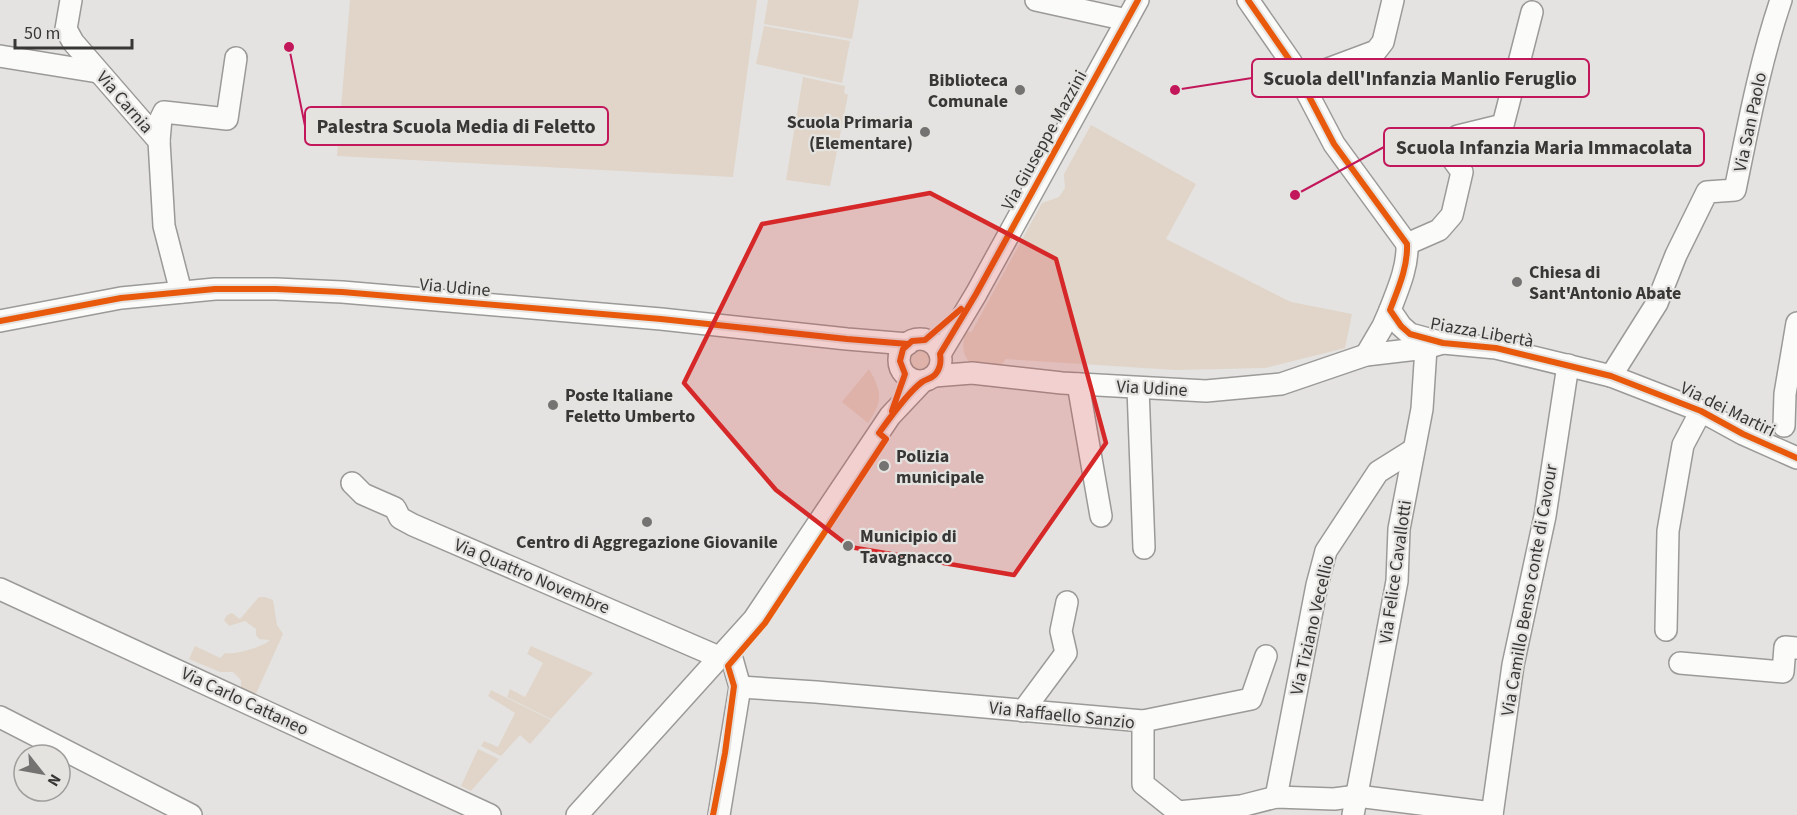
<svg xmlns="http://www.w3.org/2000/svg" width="1797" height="815" viewBox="0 0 1797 815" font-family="'Source Sans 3',sans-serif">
  <rect width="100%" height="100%" fill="#e4e3e1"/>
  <g fill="#e0d5c8">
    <polygon points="350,0 757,0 733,177 337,156"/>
    <polygon points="768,0 859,0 852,39 764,24"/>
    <polygon points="764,26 850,41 842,83 756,64"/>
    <polygon points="803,77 845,86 844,93 848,95 830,186 786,180"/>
    <path d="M 1091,125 L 1196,184 L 1166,239 L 1291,302 L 1352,314 L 1345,348 L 1265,368 L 1175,370 L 1006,359 L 996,371 C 968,367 958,358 966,330 L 971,333 L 1042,203 L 1059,197 L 1065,188 L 1064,174 Z"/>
    <circle cx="920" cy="361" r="12"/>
    <path d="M 869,369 C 882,392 883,401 868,423 L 842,402 Z"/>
    <path d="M 259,597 L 265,597 L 273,600 L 277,625 L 283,634 L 255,696 L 241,689 L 241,680 L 233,672 L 220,672 L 189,659 L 195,646 L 220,658 L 225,653 C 234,655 263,647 270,640 L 259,639 L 256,635 L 256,629 L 245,621 L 229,626 L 224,620 L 227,615 L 232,613 L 240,619 Z"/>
    <polygon points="531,646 593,673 551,719 507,697 510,689 525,697 543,663 527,654"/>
    <polygon points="491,690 551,720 530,744 520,735 501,756 481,746 484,741 498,747 515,713 488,696"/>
    <polygon points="478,749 499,759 471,791 461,786"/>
  </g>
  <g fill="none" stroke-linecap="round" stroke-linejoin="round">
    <defs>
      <g id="minor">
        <polyline points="71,0 66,29 73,42 159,141 164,226 181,292"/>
        <polyline points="1036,0 1127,20"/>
        <polyline points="1248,0 1291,62 1334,144 1407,244"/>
        <polyline points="0,56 98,72"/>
        <polyline points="1301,79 1376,51 1383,42 1393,0"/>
        <polyline points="159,141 161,118 164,112 227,119 236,58"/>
        <path d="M 1407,244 C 1408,267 1398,289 1390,310 L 1401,326 L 1410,334 L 1443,343 L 1496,348 L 1611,376 L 1701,411 L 1743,434 L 1797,458"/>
        <polyline points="1407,244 1439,230 1452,215 1462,172 1454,161 1458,136 1503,125 1532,12"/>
        <polyline points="0,321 121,298 215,289 276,289 342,292 661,319 847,339 908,344"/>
        <circle cx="920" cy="360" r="21"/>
        <polyline points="940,354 976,294 1138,0"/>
        <polyline points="1366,355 1383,326 1390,310"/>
        <polyline points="934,376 972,373 1062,383 1206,391 1281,384 1366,355 1426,348 1443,343"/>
        <path d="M 1611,376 L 1657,303 L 1676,255 L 1707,192 L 1735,190 C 1748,127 1760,62 1781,0"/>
        <polyline points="1078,384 1101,516"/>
        <polyline points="1138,388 1144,548"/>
        <polyline points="1784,426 1785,394 1797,323"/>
        <polyline points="352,483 363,494 395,508 400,518 413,525 721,658"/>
        <polyline points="0,589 490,815"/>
        <polyline points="1666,630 1668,531 1683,445 1701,411"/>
        <polyline points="1680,663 1783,672 1785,647 1797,648"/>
        <polyline points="740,687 816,692 1143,721 1251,699 1266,656"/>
        <polyline points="1023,711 1066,653 1061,631 1067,602"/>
        <polyline points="0,717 191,815"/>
        <polyline points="1143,721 1143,784 1178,812 1241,806 1276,797 1334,799 1357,796 1492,813"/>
        <polyline points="1276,797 1317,585 1326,551 1378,472 1413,450"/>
        <polyline points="577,815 754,619 890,416 923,381"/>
        <polyline points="719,815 740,687 729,648"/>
        <polyline points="1353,815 1397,581 1399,529 1422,409 1426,348"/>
        <polyline points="1492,815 1513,665 1545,516 1568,365"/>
      </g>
    </defs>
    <use href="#minor" stroke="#9b9a98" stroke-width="24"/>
    <use href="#minor" stroke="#fbfbfa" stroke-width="21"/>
    <defs>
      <g id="cycleway">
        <path d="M 1248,0 L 1291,62 L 1334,144 L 1407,244 C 1408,267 1398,289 1390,310 L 1401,326 L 1410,334 L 1443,343 L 1496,348 L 1611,376 L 1701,411 L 1743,434 L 1797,458"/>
        <polyline points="0,321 121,298 215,289 276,289 342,292 661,319 847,339 908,344"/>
        <polyline points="892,411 905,374 900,361 903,349 912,341 925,340 961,309"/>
        <path d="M 713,815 L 725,753 L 734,686 L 728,666 L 765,623 L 886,439 L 879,433 C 889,419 908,392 922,382 C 928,378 933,379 937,372 C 941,366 941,360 940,354 L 976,294 L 1138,0"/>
      </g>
    </defs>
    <use href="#cycleway" stroke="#e5e3e0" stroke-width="10"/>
    <use href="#cycleway" stroke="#e8590c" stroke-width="6"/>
  </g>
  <path fill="#d62828" fill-opacity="0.2" stroke="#d62828" stroke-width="4.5" stroke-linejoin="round" d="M 930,193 L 1056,259 L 1106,443 L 1014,575 L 850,547 L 776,490 L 684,383 L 762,224 Z"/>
  <g fill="#747372" stroke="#e5e3e0" stroke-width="2">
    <circle cx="1020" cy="90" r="6"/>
    <circle cx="925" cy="132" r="6"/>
    <circle cx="1517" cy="282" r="6"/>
    <circle cx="553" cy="405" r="6"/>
    <circle cx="884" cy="466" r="6"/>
    <circle cx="647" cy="522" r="6"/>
    <circle cx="848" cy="546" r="6"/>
  </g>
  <g text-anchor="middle" stroke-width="4.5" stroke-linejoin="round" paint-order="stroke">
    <g font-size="18" font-weight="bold" fill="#383736" stroke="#e5e3e0" text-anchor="start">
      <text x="1008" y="86" text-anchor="end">Biblioteca<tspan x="1008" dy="21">Comunale</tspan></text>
      <text x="913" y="128" text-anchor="end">Scuola Primaria<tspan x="913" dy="21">(Elementare)</tspan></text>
      <text x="1529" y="278">Chiesa di<tspan x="1529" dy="21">Sant'Antonio Abate</tspan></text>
      <text x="565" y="401">Poste Italiane<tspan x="565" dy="21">Feletto Umberto</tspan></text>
      <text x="896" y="462">Polizia<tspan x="896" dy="21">municipale</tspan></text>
      <text x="860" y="542">Municipio di<tspan x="860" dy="21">Tavagnacco</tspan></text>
      <text x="647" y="548" text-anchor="middle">Centro di Aggregazione Giovanile</text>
    </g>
    <g font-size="18" fill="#383736" stroke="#e5e3e0">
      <text transform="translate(125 102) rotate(49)" y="6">Via Carnia</text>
      <text transform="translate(1750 122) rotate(-78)" y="6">Via San Paolo</text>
      <text transform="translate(1044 140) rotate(-61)" y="6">Via Giuseppe Mazzini</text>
      <text transform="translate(455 287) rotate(5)" y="6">Via Udine</text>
      <text transform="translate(1482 332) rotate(10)" y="6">Piazza Libertà</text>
      <text transform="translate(1152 388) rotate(3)" y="6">Via Udine</text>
      <text transform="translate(1728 409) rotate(26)" y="6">Via dei Martiri</text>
      <text transform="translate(1395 572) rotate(-82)" y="6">Via Felice Cavallotti</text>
      <text transform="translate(532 576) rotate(23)" y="6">Via Quattro Novembre</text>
      <text transform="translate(1529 590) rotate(-80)" y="6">Via Camillo Benso conte di Cavour</text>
      <text transform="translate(1312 625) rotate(-77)" y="6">Via Tiziano Vecellio</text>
      <text transform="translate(245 701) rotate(25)" y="6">Via Carlo Cattaneo</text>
      <text transform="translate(1062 715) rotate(6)" y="6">Via Raffaello Sanzio</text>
    </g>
  </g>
  <path fill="none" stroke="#c2185b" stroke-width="2" d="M1175 90L1252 78M289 47L305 126M1295 195L1384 147"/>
  <g fill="#c2185b" stroke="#e5e3e0" stroke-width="2">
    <circle cx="1175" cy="90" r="6"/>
    <circle cx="289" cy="47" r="6"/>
    <circle cx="1295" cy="195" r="6"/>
  </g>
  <g fill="#e5e3e0" stroke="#c2185b" stroke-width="2">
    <rect x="1252" y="59" width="337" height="38" rx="6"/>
    <rect x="305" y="107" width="303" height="38" rx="6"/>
    <rect x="1384" y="128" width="320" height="38" rx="6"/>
  </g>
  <g font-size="20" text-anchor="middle" font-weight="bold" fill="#383736">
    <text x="1420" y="85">Scuola dell'Infanzia Manlio Feruglio</text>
    <text x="456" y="133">Palestra Scuola Media di Feletto</text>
    <text x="1544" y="154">Scuola Infanzia Maria Immacolata</text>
  </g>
  <g transform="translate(42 773) rotate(121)"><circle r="28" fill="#e5e3e0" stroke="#a09e9c" stroke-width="1.5"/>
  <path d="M0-4.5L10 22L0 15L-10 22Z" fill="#747372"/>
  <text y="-9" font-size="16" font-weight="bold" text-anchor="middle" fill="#383736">N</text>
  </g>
  <path d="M15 39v9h117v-9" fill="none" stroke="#383736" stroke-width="3"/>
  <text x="24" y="39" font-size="18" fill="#383736" stroke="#e5e3e0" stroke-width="4.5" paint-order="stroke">50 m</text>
</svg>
